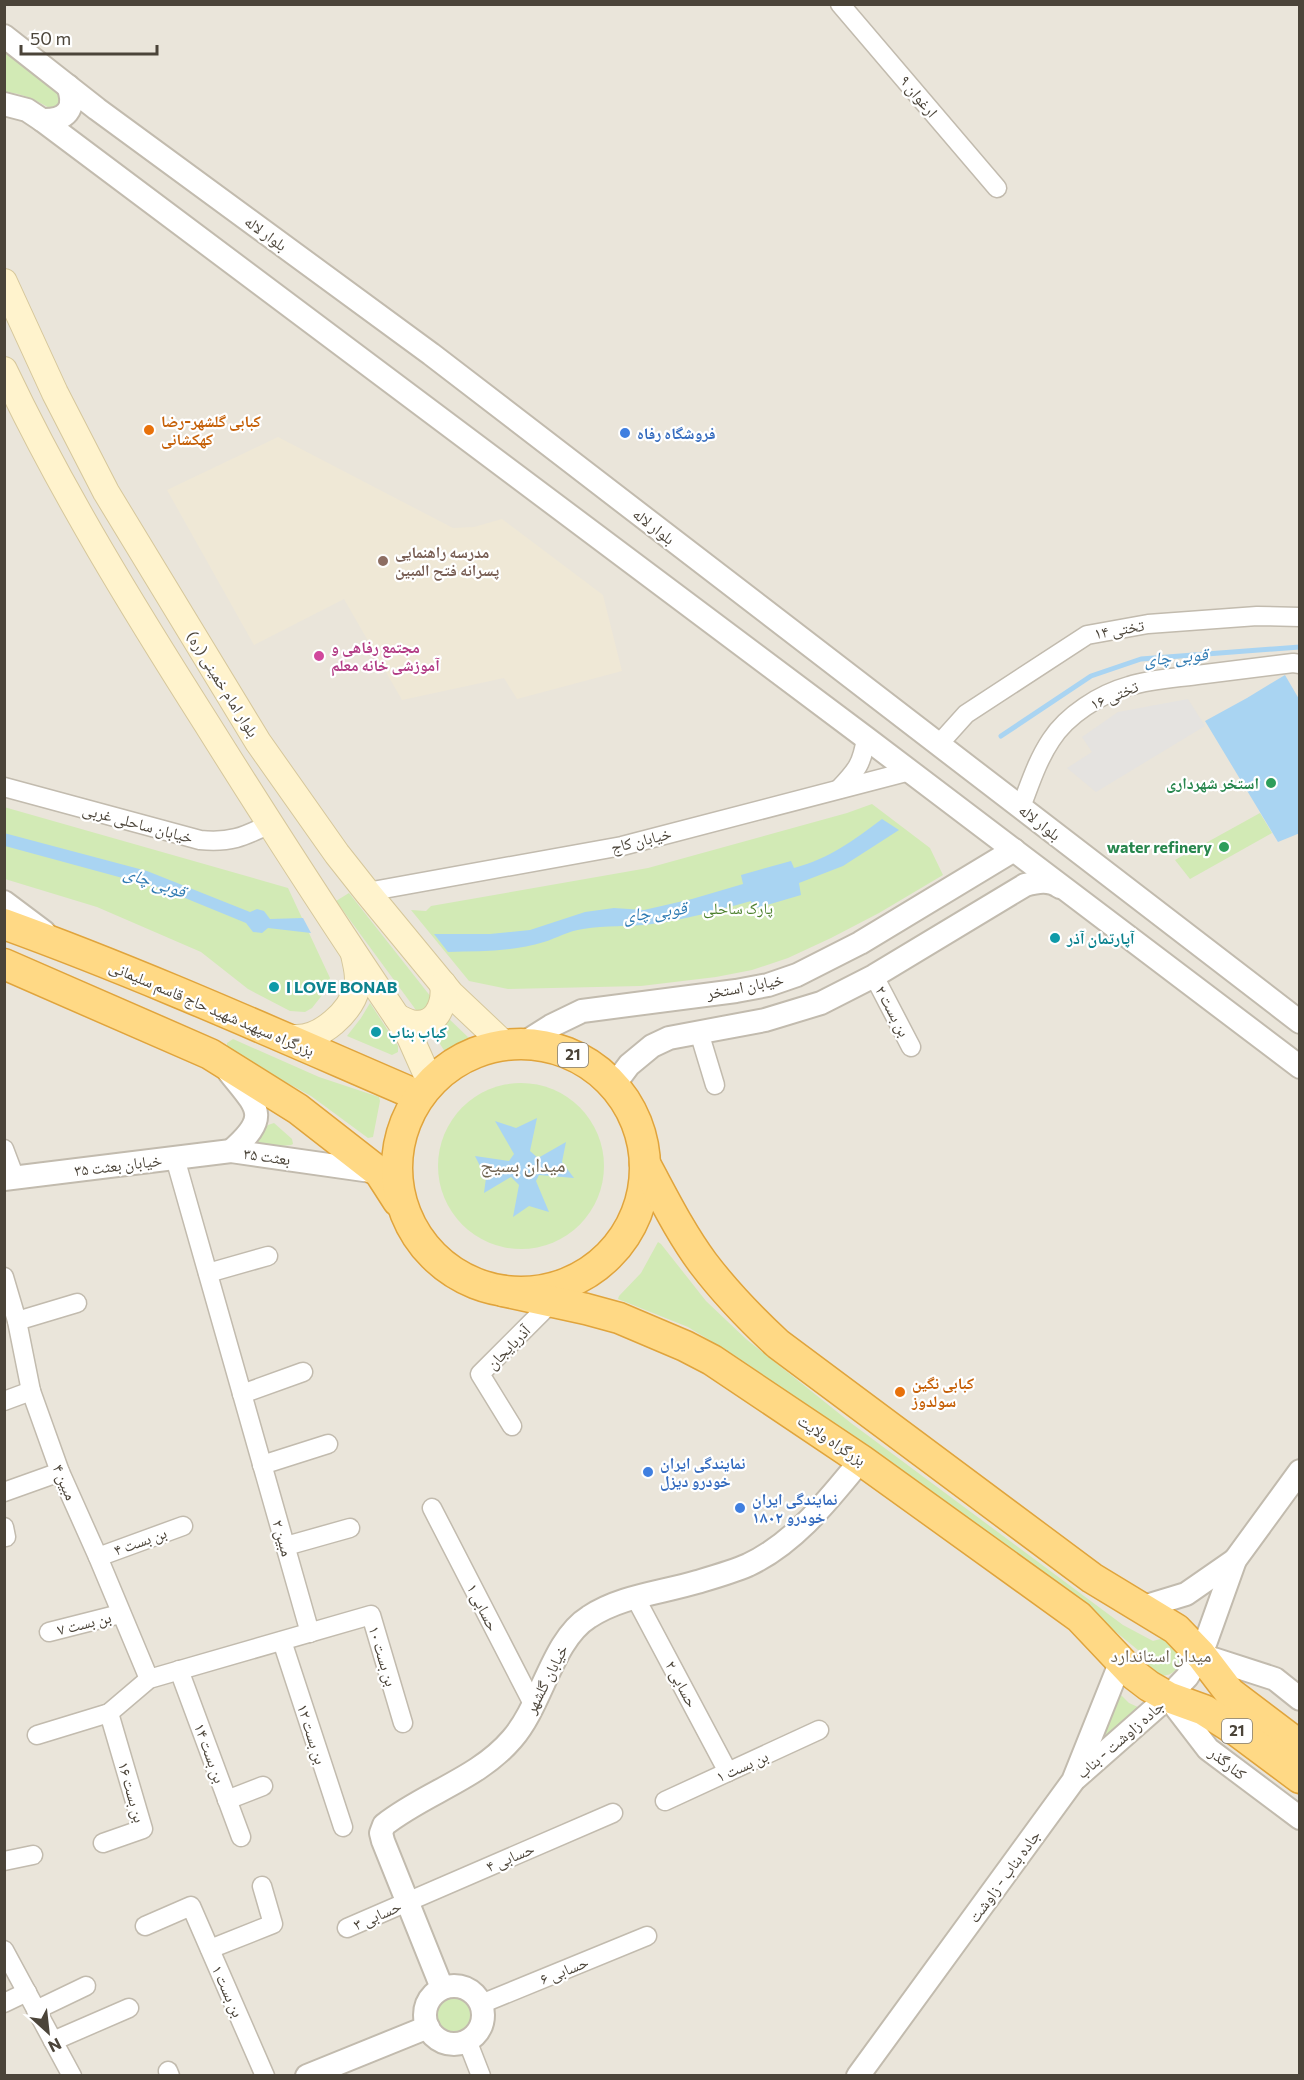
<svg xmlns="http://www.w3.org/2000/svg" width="1304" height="2080" viewBox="0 0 1304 2080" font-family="Commissioner,'Noto Naskh Arabic',sans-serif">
  <rect width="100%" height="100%" fill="#f6f3ec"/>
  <rect fill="#eae5da" x="5" y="5" width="1294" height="2070"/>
  <polygon fill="#efe8d6" points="278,437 453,528 474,527 502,519 603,595 622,671 517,699 504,678 402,700 344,599 254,645 167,490"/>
  <g fill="#d2eab5">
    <path d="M 4,49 L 65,95 L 66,104 L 51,109 C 36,100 22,93 5,92 Z"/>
    <polygon points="872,804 930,848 943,875 879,913 831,938 788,958 752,970 716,977 641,986 508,989 469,981 411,910 426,911 431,906 648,868 847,813"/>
    <polygon points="4,807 288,888 330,978 323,994 312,1008 305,1012 290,1011 248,989 201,952 97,907 5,879"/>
    <polygon points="1260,813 1272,833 1190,879 1175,860"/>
    <polygon points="349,893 431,997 432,1001 423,1011 416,1010 336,901"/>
    <polygon points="370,1003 398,1046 398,1052 392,1055 347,1036 361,1018"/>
    <polygon points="446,1016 471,1040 447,1055 430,1028"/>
    <polygon points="233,1039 319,1077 379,1097 380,1101 373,1137 368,1138 311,1096 227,1050 227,1043"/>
    <circle cx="521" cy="1166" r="83"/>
    <polygon points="274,1123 292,1139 293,1144 291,1145 262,1148 256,1143 256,1140 268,1125"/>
    <path d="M 658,1242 L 661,1244 L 706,1301 L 746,1339 L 851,1423 L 1123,1625 L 1153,1641 L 1164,1638 L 1181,1653 C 1181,1667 1174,1676 1160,1676 L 1146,1667 L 1144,1655 L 1116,1632 L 846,1432 L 737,1357 L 688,1327 L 618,1299 L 619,1296 L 641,1273 Z"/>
    <polygon points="1118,1692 1129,1703 1140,1708 1101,1743 1099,1742"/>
    <circle cx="454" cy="2014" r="19"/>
  </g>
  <polygon fill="#e5e3e0" points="1188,699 1205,726 1096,792 1067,768 1092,752 1082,737 1118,712"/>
  <g fill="#a9d4f2">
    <polygon points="1285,675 1299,699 1300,833 1278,842 1205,721 1247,698"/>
    <path d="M 882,819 L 899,830 L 843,866 L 799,883 L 801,895 L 753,909 L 751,901 C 718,910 685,920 652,924 C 628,927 606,925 583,929 C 568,931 557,938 544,942 C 512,952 480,951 448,952 L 434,934 L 490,934 L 530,930 L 585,912 L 614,908 L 644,910 L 692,899 L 743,884 L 741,875 L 791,861 L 794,868 C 830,858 853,841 882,819 Z"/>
    <polygon points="4,833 147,871 250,912 257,909 264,911 270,919 303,918 311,933 268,928 262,933 253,932 246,923 163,889 5,846"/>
    <polygon points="537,1118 530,1151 538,1158 566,1142 562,1162 574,1178 539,1175 536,1181 549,1212 529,1206 513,1217 519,1185 511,1177 484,1193 486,1178 475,1156 509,1161 514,1154 495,1121 516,1128"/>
  </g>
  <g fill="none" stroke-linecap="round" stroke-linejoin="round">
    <polyline stroke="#a9d4f2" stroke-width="5" points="1001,736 1091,676 1141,659 1300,647"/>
    <defs>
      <g id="minor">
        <polyline points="840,4 997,188"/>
        <polyline points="939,744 966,714 1087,635 1148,624 1257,616 1300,617"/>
        <path d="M 4,787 L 200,840 C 230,843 243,837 270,824"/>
        <path d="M 839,789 C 857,770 862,764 866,738"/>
        <path d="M 1021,807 C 1030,784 1037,761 1051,740 C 1067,715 1100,694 1129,686 C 1151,679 1174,678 1197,675 C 1229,671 1261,667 1293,663 L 1300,664"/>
        <polyline points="367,892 622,846 910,771"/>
        <polyline points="874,976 911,1047"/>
        <polyline points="699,1032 715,1085"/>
        <polyline points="4,1149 15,1178"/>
        <polyline points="175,1158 310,1633"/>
        <polyline points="208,1273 268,1256"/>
        <polyline points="4,1277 17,1321 31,1391 60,1472 98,1557 149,1679"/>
        <polyline points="17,1321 77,1303"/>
        <polyline points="242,1394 303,1372"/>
        <polyline points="4,1401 31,1391"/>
        <polyline points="512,1426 480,1374 552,1302"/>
        <polyline points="262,1465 328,1444"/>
        <polyline points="4,1492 60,1472"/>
        <polyline points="432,1508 534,1706"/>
        <polyline points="4,1527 6,1537"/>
        <polyline points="286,1546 350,1528"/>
        <polyline points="98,1557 183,1526"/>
        <polyline points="635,1597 728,1772"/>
        <polyline points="49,1632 120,1614"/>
        <polyline points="282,1641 343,1827"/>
        <polyline points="179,1670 241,1837"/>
        <polyline points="37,1735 109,1713 149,1679 371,1615 403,1723"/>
        <polyline points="227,1800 263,1786"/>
        <polyline points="665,1801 819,1730"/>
        <polyline points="103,1843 143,1829 109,1713"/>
        <polyline points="4,1861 33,1855"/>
        <polyline points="145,1926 191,1906 265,2076"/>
        <polyline points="347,1928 613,1813"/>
        <polyline points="210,1949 273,1924 262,1886"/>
        <polyline points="4,1950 72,2076"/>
        <polyline points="4,2003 27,1992"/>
        <polyline points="481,2004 647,1936"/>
        <polyline points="36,2010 86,1986"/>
        <polyline points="467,2040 481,2076"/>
        <polyline points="53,2041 129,2008"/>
        <polyline points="168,2071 170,2076"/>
      </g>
      <g id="tertiary">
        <polyline points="4,36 97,109 431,354 1300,1022"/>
        <polyline points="4,104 27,110 42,120 866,738 1300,1067"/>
        <path d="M 42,120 C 66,121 77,109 68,86"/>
        <polyline points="4,902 44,932"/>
        <polyline points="524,1043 551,1026 582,1011 736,991 768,985 797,975 860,943 1014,850"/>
        <path d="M 229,1072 C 258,1108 271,1116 231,1151"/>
        <path d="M 614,1085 L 629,1065 L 652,1046 L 669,1038 L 765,1020 L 821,1003 L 874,976 L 1025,885 C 1037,882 1049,879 1060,887"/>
        <polyline points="4,1179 231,1151 378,1172"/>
        <polyline points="1140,1608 1186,1594 1235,1560"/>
        <polyline points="1201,1655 1275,1679 1300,1699"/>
        <polyline points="1168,1697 1208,1749 1300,1818"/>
        <polyline points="1076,1778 1168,1697 1187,1677 1201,1655 1235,1560 1300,1471"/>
        <circle cx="454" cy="2015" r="29"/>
        <path d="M 442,1988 L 383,1841 L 381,1833 L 384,1825 C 424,1793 478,1779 512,1739 C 542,1705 552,1640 589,1617 C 621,1596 660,1593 697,1582 C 714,1577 732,1572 748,1565 C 795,1543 829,1499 861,1460"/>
        <polyline points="307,2076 428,2027"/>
        <polyline points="858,2076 1073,1781 1121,1661"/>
      </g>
      <g id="secondary">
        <polyline points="4,282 55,393 106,492 258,742 337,854 367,892 451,994 504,1044"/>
        <path d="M 4,370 C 63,494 134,609 207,724 C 269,823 332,921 397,1017 L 410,1037 L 430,1082"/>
        <path d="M 397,1017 C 401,1019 407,1022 411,1023 C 436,1029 446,1004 443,984"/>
        <path d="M 281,1036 C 285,1037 290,1038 295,1038 C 321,1039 351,1012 357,987 C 360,976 356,965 354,954"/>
      </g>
      <g id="trunk">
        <path d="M 4,924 C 145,975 282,1037 419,1096"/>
        <polyline points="4,964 210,1054 298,1109 380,1173 398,1201"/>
        <circle cx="521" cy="1168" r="124"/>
        <path d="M 645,1164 C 663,1197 680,1232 703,1263 C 725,1292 751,1319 778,1344 L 1092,1578 L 1176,1629 L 1201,1655 L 1230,1693 L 1300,1746"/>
        <polyline points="503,1291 586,1309 619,1318 685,1346 712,1360 861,1460 1079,1617 1132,1673 1149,1686 1168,1697 1204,1710 1237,1731 1300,1778"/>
      </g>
    </defs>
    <use href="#minor" stroke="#c2bbae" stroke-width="21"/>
    <use href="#tertiary" stroke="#c2bbae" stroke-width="26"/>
    <use href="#secondary" stroke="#d6c79b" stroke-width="28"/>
    <use href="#trunk" stroke="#e0a43c" stroke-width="33"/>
    <use href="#minor" stroke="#fff" stroke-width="18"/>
    <use href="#tertiary" stroke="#fff" stroke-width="22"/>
    <use href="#secondary" stroke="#fff3cd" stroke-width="26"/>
    <use href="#trunk" stroke="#ffd985" stroke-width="30"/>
  </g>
  <g fill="#e8710a" stroke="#fff" stroke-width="2">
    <circle cx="149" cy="430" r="6"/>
    <circle cx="900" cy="1392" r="6"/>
  </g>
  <g fill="#3f7fe0" stroke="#fff" stroke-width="2">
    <circle cx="625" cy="433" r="6"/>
    <circle cx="648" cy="1472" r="6"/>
    <circle cx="740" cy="1508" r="6"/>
  </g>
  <circle fill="#8d6e63" stroke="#fff" stroke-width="2" cx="383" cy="561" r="6"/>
  <circle fill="#d1479c" stroke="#fff" stroke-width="2" cx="319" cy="656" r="6"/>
  <g fill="#2e9e5b" stroke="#fff" stroke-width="2">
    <circle cx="1271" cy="783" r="6"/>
    <circle cx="1224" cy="847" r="6"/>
  </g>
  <g fill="#0f9aa8" stroke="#fff" stroke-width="2">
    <circle cx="1055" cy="938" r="6"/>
    <circle cx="274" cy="987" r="6"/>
    <circle cx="376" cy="1032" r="6"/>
  </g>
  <g text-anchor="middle" stroke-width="4.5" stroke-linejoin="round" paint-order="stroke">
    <g fill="#fff" stroke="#817c74" stroke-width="1.5">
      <rect x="558" y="1043" width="30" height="24" rx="4.5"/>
      <rect x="1222" y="1719" width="30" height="24" rx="4.5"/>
    </g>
    <g font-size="15" font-weight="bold" fill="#4b4439">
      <text x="573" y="1060">21</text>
      <text x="1237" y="1736">21</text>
    </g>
    <g font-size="16" fill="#4b4439" stroke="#fff">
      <text transform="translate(919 96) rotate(50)" y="6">ارغوان ۹</text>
      <text transform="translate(266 233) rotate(36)" y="6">بلوار لاله</text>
      <text transform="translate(654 526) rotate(38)" y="6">بلوار لاله</text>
      <text transform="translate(1119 629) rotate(-10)" y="6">تختی ۱۴</text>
      <text transform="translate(223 684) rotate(58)" y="6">بلوار امام خمینی (ره)</text>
      <text transform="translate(1114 695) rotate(-23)" y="6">تختی ۱۶</text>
      <text transform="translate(1040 822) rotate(38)" y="6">بلوار لاله</text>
      <text transform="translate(138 823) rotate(15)" y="6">خیابان ساحلی غربی</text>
      <text transform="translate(641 840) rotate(-14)" y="6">خیابان کاج</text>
      <text transform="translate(745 986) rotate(-11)" y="6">خیابان استخر</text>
      <text transform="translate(212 1008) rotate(23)" y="6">بزرگراه سپهبد شهید حاج قاسم سلیمانی</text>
      <text transform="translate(893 1011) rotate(62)" y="6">بن بست ۲</text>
      <text transform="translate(267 1156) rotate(8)" y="6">بعثت ۳۵</text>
      <text transform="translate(118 1165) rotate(-7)" y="6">خیابان بعثت ۳۵</text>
      <text transform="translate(508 1347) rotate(-45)" y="6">آذربایجان</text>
      <text transform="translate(832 1440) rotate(34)" y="6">بزرگراه ولایت</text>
      <text transform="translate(65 1482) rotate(67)" y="6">مبین ۴</text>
      <text transform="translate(283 1538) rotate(74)" y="6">مبین ۲</text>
      <text transform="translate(140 1541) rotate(-20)" y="6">بن بست ۴</text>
      <text transform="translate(483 1607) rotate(63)" y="6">حسابی ۱</text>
      <text transform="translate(84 1623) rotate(-14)" y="6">بن بست ۷</text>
      <text transform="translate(383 1656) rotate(73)" y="6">بن بست ۱۰</text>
      <text transform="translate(546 1679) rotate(-63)" y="6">خیابان گلشهر</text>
      <text transform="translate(682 1684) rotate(62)" y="6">حسابی ۲</text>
      <text transform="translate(312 1734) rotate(72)" y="6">بن بست ۱۲</text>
      <text transform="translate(1120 1739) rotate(-41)" y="6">جاده زاوشت - بناب</text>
      <text transform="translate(210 1753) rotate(70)" y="6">بن بست ۱۴</text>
      <text transform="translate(1228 1763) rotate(38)" y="6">کنارگذر</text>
      <text transform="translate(742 1766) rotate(-24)" y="6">بن بست ۱</text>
      <text transform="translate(132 1792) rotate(74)" y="6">بن بست ۱۶</text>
      <text transform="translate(510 1857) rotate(-23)" y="6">حسابی ۴</text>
      <text transform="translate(1004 1876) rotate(-54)" y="6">جاده بناب - زاوشت</text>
      <text transform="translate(377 1915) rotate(-24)" y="6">حسابی ۳</text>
      <text transform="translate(564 1970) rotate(-22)" y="6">حسابی ۶</text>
      <text transform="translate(228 1991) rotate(66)" y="6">بن بست ۱</text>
    </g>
    <g font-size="16" font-weight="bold" fill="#c56008" stroke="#fff" text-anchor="start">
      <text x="161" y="427">کبابی گلشهر-رضا<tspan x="161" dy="18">کهکشانی</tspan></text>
      <text x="912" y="1389">کبابی نگین<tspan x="912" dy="18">سولدوز</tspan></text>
    </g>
    <g font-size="16" font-weight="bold" fill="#366cbe" stroke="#fff" text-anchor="start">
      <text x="637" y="439">فروشگاه رفاه</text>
      <text x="660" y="1469">نمایندگی ایران<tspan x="660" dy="18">خودرو دیزل</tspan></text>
      <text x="752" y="1505">نمایندگی ایران<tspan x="752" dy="18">خودرو ۱۸۰۲</tspan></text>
    </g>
    <g font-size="16" font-weight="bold" fill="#785e54" stroke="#fff" text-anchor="start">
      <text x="395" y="558">مدرسه راهنمایی<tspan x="395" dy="18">پسرانه فتح المبین</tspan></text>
    </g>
    <g font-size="16" font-weight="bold" fill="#b23c85" stroke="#fff" text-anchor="start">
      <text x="331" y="653">مجتمع رفاهی و<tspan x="331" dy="18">آموزشی خانه معلم</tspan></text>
    </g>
    <g font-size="16" font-weight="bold" fill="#27864d" stroke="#fff" text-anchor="end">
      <text x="1259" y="789">استخر شهرداری</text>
      <text x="1212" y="853">water refinery</text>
    </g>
    <g font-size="16" fill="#4a7f2a" stroke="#fff">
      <text x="738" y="914">پارک ساحلی</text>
    </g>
    <g font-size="16" font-weight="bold" fill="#0d838f" stroke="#fff" text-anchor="start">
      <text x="1067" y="944">آپارتمان آذر</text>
      <text x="286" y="993">I LOVE BONAB</text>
      <text x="388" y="1038">کباب بناب</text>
    </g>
    <g font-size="18" font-style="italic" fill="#2e7ab2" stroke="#fff">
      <text transform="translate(1176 657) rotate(-5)" y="6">قوبی چای</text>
      <text transform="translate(155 882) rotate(19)" y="6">قوبی چای</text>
      <text transform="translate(655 912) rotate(-8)" y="6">قوبی چای</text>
    </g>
    <g font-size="18" fill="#6e6250" stroke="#fff">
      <text x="1161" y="1662">میدان استاندارد</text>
    </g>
    <g font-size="20" fill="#6e6250" stroke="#fff">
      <text x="523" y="1172">میدان بسیج</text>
    </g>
  </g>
  <rect width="1304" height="2080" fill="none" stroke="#4b4439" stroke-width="12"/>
  <g transform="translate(48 2032) rotate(153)" stroke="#ffffff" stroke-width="4.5" paint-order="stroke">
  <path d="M0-4.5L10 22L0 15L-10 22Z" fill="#4b4439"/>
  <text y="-9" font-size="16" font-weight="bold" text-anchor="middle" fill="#4b4439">N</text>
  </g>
  <path d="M21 45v9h136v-9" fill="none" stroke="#4b4439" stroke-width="3"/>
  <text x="30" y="45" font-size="18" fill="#4b4439" stroke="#ffffff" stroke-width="4.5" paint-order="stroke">50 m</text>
</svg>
